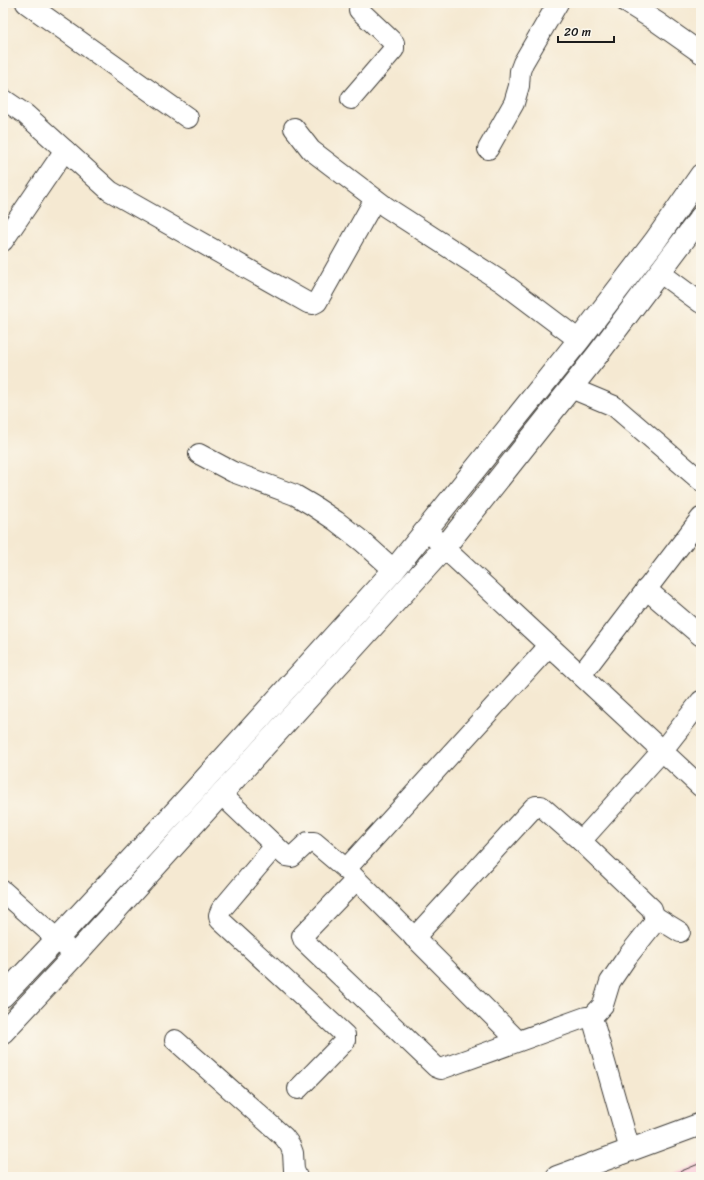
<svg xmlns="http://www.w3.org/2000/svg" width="704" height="1180" viewBox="0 0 704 1180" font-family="Sriracha,sans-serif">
  <rect width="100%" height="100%" fill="#fbf7ec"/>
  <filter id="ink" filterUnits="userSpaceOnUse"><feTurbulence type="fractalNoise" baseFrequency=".025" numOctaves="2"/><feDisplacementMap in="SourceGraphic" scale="8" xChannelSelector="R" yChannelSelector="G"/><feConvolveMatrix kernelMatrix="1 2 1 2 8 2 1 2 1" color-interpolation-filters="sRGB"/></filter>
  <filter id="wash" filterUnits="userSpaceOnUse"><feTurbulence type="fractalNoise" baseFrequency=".012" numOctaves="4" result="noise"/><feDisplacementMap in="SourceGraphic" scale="16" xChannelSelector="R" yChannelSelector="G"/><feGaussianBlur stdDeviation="0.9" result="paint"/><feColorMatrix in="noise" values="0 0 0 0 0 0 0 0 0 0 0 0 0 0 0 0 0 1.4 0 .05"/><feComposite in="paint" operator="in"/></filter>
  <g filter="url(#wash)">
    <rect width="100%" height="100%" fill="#f5e9d2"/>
    <g id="blocks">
      <polygon fill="#faa6cb" points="701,1163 701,1177 667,1177"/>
    </g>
  </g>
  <g filter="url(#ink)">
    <use href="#blocks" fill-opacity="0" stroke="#3d3b37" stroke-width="1"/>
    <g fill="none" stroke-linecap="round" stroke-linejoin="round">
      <defs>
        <g id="minor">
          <polyline points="26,3 188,118"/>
          <polyline points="627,3 657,22 701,53"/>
          <polyline points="3,99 25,114 110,191 308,303 313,304 317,302 375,199"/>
          <polyline points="351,99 394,49 394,43 359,10"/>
          <polyline points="294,128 311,150 386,207 502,282 579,340"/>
          <polyline points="488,149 514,103 519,86 520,71 523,63 558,3"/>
          <polyline points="3,241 65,150"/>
          <polyline points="659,272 701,303"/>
          <polyline points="571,388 614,406 701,481"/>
          <polyline points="199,454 233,472 295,495 312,505 336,521 363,542 394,570"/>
          <polyline points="427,529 444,548 701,787"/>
          <polyline points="646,589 701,636"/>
          <polyline points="581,675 701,518"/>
          <polyline points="221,794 286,856 292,857 308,842 314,842 346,869 518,1041"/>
          <polyline points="581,841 662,751 701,701"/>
          <polyline points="275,846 221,910 219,915 220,920 345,1035 345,1041 298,1089"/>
          <polyline points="346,869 549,646"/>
          <polyline points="356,880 302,936 304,941 436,1067 441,1069 586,1017 590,1019 594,1024 630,1150"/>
          <polyline points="3,891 75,955"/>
          <polyline points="654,916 680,932"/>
          <polyline points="414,938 534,807 536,806 541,806 581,841 652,909 654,916 654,923 627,957 610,982 603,1005 590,1019"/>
          <polyline points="175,1040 284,1137 290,1145 293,1153 294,1170 297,1177"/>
        </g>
        <g id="major">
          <polyline points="3,996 57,939 176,811 394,570 579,340 655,241 701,175"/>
          <polyline points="3,1032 75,955 444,548 598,354 701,217"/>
          <polyline points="557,1177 701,1124"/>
        </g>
      </defs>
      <use href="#minor" stroke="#3d3b37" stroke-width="22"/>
      <use href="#major" stroke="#3d3b37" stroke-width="24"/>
      <use href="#minor" stroke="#fff" stroke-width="20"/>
      <use href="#major" stroke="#fff" stroke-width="22"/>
    </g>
  </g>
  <rect width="704" height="1180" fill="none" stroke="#fbf7ec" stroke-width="16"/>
  <path d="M558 36v6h56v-6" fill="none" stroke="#1c1c1c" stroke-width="2"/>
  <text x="564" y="36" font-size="12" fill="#1c1c1c" stroke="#fbf7ec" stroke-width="3" paint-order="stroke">20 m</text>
</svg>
